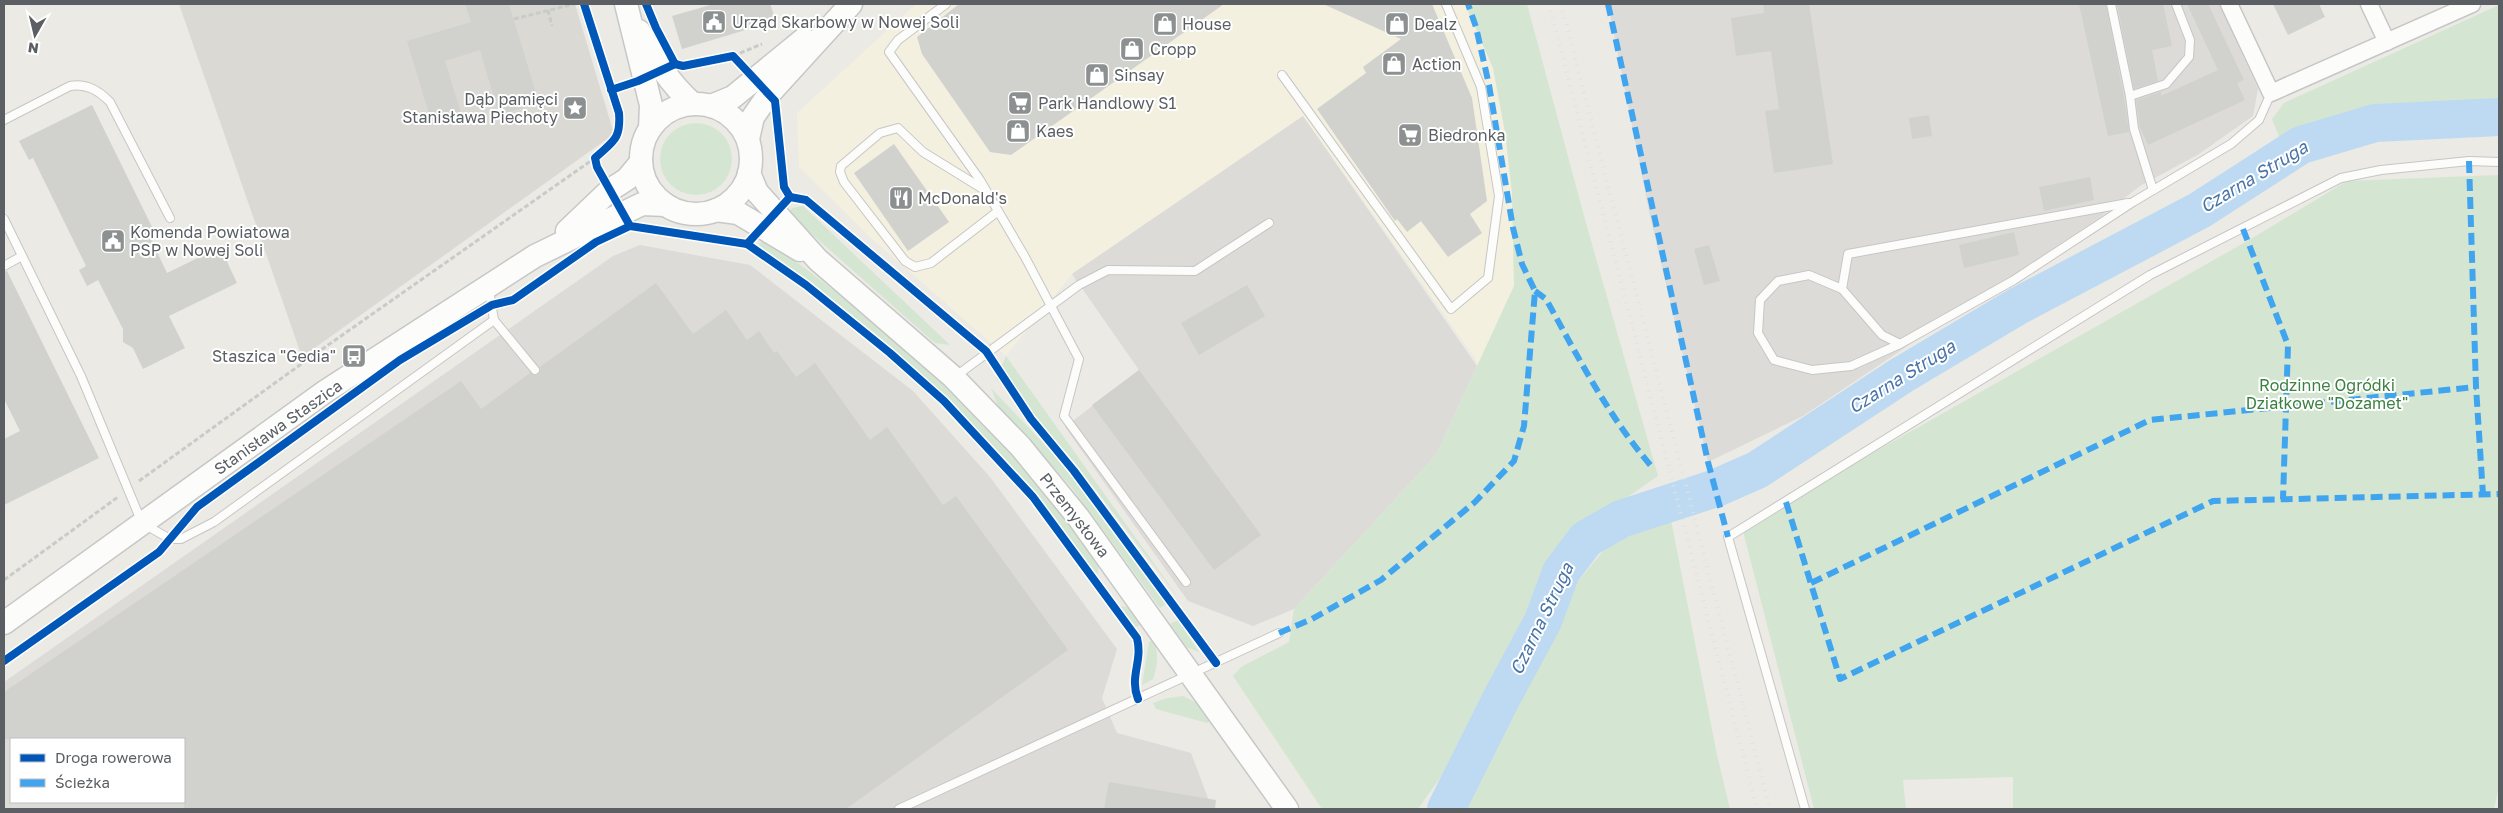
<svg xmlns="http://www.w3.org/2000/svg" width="2503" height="813" viewBox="0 0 2503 813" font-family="'Golos Text',sans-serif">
  <rect width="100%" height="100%" fill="#ebeae5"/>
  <polygon fill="#f4f0e0" points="916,4 1465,4 1493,68 1505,132 1512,193 1514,286 1477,366 1475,358 1303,116 1072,274 1006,356 871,238 799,167 797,113"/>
  <g fill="#dcdbd7" fill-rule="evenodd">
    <polygon points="1608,4 2219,4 2258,89 2253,116 2199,154 2140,186 2100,217 1803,416 1708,462 1650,216"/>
    <polygon points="1303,116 1477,366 1436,455 1294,609 1253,626 1188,601 1065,427 1139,370 1072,274"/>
    <path d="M 640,245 L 750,265 L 913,391 L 990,477 L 1117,649 L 1102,698 L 1117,733 L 1191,753 L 1212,809 L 4,809 L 4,682 L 613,256 ZM 11,739 L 184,739 L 184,802 L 11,802 Z"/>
  </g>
  <polygon fill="#dbd9d4" points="179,4 575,4 614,134 302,357"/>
  <g fill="#d4e6d2">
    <polygon points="1465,4 1527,4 1584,216 1658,476 1569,537 1522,631 1442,775 1418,809 1322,809 1233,676 1241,667 1289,642 1294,609 1436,455 1514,286 1512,193 1505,132 1493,68"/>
    <polygon points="2499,5 2499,108 2373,113 2281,142 2272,119 2284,103"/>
    <circle cx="696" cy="159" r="36"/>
    <polygon points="2499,175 2499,786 2494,809 2013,809 2013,777 1903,780 1906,809 1814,809 1742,527 2249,240 2347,181"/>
    <polygon points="803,206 950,345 935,343 788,213 792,208"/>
    <path d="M 764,237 C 837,293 912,348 976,414 C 1021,461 1060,513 1099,564 L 1097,577 L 1036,494 L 946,396 L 826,295 L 763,249 L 759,245 Z"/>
    <polygon points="1006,356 1180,600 1075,463 996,378"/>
    <polygon points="991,388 1048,448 1097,508 1166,604 1160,608 1072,488 998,406"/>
    <polygon points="1671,520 1717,755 1730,809 1461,809 1469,799 1569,592 1609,544"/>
    <polygon points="1117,605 1130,608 1143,624 1136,627"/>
    <polygon points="1178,620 1199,652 1186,647 1170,624"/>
    <path d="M 1153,640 C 1159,654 1158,664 1153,679 L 1142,685 L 1149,642 Z"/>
    <polygon points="1183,696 1195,702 1211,720 1207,723 1156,709 1153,703 1167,698"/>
  </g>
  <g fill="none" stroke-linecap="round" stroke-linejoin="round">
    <polyline stroke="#bddaf2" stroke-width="38" points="1446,809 1501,699 1543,621 1561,572 1586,539 1621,519 1716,488 1757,470 1902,375 2018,306 2200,210 2301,145 2375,123 2499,117"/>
  </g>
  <g fill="#d1d1ce">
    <polygon points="465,4 509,4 539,103 499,115 480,50 445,61 462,116 432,124 407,41 471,22"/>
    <polygon points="714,4 770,4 776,21 682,49 672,16"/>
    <polygon points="959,4 1224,4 1011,155 990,152 922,54 917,37"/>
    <polygon points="1323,4 1432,4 1472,98 1487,201 1470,214 1482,233 1448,257 1421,221 1407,232 1397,219 1395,221 1317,109 1366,73 1363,67 1401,39"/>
    <polygon points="1763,4 1809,4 1833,164 1774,173 1765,111 1779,109 1771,51 1736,56 1731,18 1764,13"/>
    <polygon points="2079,4 2106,4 2124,97 2129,132 2108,136"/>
    <polygon points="2117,4 2163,4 2172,46 2152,50 2158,81 2134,89"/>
    <polygon points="2187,4 2208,4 2244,80 2237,83 2245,100 2148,145 2140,128 2136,100 2161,92 2161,96 2218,70"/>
    <polygon points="2273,4 2319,4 2325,17 2288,35"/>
    <polygon points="92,105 155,233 149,235 167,273 220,247 237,283 169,316 185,348 143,369 133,348 123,342 123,329 98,280 87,286 79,270 86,266 33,158 29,160 19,141"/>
    <polygon points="1929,115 1932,136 1912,139 1909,118"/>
    <polygon points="894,144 949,222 908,251 854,173"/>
    <polygon points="2090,177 2094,200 2044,211 2039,187"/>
    <polygon points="2014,232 2019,255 1964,268 1959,245"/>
    <polygon points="1709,245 1720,281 1704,285 1694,249"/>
    <polygon points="7,271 99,458 4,505 4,439 20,431 4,399 4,272"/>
    <polygon points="656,283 693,334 726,310 747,340 759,331 774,353 777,351 796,377 815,363 870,440 887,427 943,505 956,496 1068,650 846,809 184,809 184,739 4,739 4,692 461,381 481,409 530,373 538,375 540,367"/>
    <polygon points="1247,285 1265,316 1199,355 1181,323"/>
    <polygon points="1139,370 1261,535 1214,570 1092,405"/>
    <polygon points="1109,782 1216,800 1215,809 1104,809"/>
  </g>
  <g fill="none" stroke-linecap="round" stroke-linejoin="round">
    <defs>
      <g id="lane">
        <polyline points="946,4 898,40 889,52 980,180 1025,257 1079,359 1064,416 1186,582"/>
        <polyline points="2111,4 2130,96 2134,129 2153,190"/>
        <polyline points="1282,75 1451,309 1488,278 1499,196 1481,87 1446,4"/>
        <polyline points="2130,96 2166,84 2189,57 2190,40 2176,4"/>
        <path d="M 4,120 L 70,86 C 87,83 99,91 110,102 L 170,218"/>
        <polyline points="983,189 923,152 898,128 880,133 841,166 840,172 844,182 905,261 915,267 931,263 997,212"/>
        <polyline points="4,219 81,376 142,523 170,539 181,539 214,522 494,320"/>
        <polyline points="4,266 22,256"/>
        <polyline points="1842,289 1848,254 2128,203"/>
        <polyline points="489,290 494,320 535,370"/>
        <polyline points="1900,344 1882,335 1842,289 1809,275 1778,281 1760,300 1758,333 1774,360 1812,370 1851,366 1900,344 2014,280 2133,202 2231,144 2259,120 2271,93"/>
        <polyline points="956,376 1079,285 1108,270 1195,271 1269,223"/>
        <polyline points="899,809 1279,633"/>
        <polyline points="1805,809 1728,537 2150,275 2341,178 2381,170 2469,161 2499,162"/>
      </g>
      <g id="street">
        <polyline points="2229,4 2271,93 2472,4"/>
        <polyline points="2369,4 2387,42"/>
      </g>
      <g id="secondary">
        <polyline points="626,4 651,105 650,129"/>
        <path d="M 639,31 C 655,59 669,83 693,104"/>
        <circle cx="696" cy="159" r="55"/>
        <polyline points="711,106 733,97 804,39"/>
        <polyline points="748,139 753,117 769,94 851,4"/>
        <polyline points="749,173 757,192 818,260 953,377 1020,446 1078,517 1287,809"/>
        <polyline points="716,210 738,213 800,250"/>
        <polyline points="567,231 610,190 627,179 641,162"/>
        <polyline points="4,623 326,391 535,256 642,204 666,205"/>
      </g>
    </defs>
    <use href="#lane" stroke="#c7c6c6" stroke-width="10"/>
    <use href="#street" stroke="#c7c6c6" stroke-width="19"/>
    <use href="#secondary" stroke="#c7c7c7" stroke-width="25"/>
    <g stroke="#c8ccc9" stroke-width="3" stroke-dasharray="5 2.5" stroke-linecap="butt">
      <polyline points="548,10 552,26"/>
      <polyline points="514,19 574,4"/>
      <polyline points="733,56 762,44"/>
      <polyline points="139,481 311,357 595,158"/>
      <polyline points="4,580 118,497"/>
    </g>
    <use href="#lane" stroke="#fcfcfb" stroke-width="8"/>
    <use href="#street" stroke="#fcfcfb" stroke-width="16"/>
    <use href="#secondary" stroke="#fcfcfb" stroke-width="22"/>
    <g stroke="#e2e2e2" stroke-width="4" stroke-dasharray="1 6" stroke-linecap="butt">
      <polyline points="1549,4 1757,809"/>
      <polyline points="1561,4 1770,809"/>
    </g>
    <g stroke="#40a5ee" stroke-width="6" stroke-dasharray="12 6" stroke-linecap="butt">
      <polyline points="1608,4 1708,462 1728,537"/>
      <polyline points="2469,161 2476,387 2483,495"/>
      <polyline points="2243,229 2288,345 2283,499"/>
      <path d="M 1535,291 L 1546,299 C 1578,357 1608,416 1652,467"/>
      <polyline points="1786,502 1840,679 2213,501 2499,494"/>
      <polyline points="1811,583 2150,420 2476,387"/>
      <polyline points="1279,633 1312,619 1381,580 1475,502 1514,461 1524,426 1535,291 1522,264 1513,228 1489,85 1476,27 1468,4"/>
    </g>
    <defs>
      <g id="cycleway">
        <path d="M 584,4 L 619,113 C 621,140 613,141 595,158 L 597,167 L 630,226 L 747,244 L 790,197 L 784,187 L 775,101 L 733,56 L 683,66 L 675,64 L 638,81 L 611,90"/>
        <polyline points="646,4 656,28 675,64"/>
        <polyline points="790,197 806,200 986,351 1031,419 1074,471 1216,663"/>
        <path d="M 747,244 L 806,285 L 890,353 L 944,401 L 1033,497 L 1137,638 C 1143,662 1129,676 1138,699"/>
        <polyline points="4,661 159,552 197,507 400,360 492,305 513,300 596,242 630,226"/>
      </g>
    </defs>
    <use href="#cycleway" stroke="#fff" stroke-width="11"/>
    <use href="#cycleway" stroke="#0057b8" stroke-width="8"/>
  </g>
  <defs>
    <symbol id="civic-square" viewBox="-11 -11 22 22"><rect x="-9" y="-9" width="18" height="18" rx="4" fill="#8d9090" stroke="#fff"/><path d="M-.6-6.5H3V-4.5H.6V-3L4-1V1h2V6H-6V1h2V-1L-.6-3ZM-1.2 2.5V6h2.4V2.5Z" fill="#fff"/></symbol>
    <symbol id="shop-square" viewBox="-11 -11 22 22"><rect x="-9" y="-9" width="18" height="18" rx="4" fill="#8d9090" stroke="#fff"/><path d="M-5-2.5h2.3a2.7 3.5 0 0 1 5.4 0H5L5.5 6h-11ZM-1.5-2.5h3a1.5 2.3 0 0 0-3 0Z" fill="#fff"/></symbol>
    <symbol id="supermarket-square" viewBox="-11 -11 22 22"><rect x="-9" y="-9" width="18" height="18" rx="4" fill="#8d9090" stroke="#fff"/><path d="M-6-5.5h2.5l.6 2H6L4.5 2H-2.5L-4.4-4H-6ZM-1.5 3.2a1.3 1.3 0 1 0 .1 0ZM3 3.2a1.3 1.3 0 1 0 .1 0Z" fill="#fff"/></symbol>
    <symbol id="sight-square" viewBox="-11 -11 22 22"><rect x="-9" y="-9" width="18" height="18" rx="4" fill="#8d9090" stroke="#fff"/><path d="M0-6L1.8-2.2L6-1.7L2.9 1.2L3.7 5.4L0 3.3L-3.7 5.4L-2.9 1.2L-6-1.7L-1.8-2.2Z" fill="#fff"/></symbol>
    <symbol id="restaurant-square" viewBox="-11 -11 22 22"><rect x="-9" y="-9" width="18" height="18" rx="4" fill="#8d9090" stroke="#fff"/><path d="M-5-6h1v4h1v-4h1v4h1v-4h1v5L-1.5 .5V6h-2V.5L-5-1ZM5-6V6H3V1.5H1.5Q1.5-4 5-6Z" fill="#fff"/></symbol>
    <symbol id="bus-square" viewBox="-11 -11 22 22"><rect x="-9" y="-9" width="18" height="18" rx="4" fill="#8d9090" stroke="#fff"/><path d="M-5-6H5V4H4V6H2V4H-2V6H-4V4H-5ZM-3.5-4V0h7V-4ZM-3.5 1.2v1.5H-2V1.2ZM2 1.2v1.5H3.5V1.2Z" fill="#fff"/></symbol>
  </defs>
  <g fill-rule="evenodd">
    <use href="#civic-square" x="700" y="8" width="28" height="28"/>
    <use href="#shop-square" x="1151" y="10" width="28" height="28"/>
    <use href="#shop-square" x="1383" y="10" width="28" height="28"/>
    <use href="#shop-square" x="1118" y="35" width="28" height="28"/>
    <use href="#shop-square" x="1380" y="50" width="28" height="28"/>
    <use href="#shop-square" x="1083" y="61" width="28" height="28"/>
    <use href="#supermarket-square" x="1006" y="89" width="28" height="28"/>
    <use href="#sight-square" x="561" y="94" width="28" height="28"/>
    <use href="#shop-square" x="1004" y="117" width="28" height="28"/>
    <use href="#supermarket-square" x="1396" y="121" width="28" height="28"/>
    <use href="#restaurant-square" x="887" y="184" width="28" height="28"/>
    <use href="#civic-square" x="99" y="227" width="28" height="28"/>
    <use href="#bus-square" x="340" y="342" width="28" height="28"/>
  </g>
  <g text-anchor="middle" stroke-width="4" stroke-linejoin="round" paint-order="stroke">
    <g font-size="16" fill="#5b5f63" stroke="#fff" text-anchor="start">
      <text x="732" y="28">Urząd Skarbowy w Nowej Soli</text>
      <text x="1182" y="30">House</text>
      <text x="1414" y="30">Dealz</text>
      <text x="1150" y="55">Cropp</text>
      <text x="1412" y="70">Action</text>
      <text x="1114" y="81">Sinsay</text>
      <text x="558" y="105" text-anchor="end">Dąb pamięci<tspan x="558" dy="18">Stanisława Piechoty</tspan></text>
      <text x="1038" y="109">Park Handlowy S1</text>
      <text x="1036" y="137">Kaes</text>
      <text x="1428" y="141">Biedronka</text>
      <text x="918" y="204">McDonald's</text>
      <text x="130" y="238">Komenda Powiatowa<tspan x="130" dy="18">PSP w Nowej Soli</tspan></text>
      <text x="336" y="362" text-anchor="end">Staszica "Gedia"</text>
    </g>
    <g font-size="16" fill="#3c8141" stroke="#fff">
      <text x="2327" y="391">Rodzinne Ogródki<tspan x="2327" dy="18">Działkowe "Dozamet"</tspan></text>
    </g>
    <g font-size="16" fill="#5b5f63" stroke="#fff">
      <text transform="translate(278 427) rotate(-35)" y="6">Stanisława Staszica</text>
      <text transform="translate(1075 515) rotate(52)" y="6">Przemysłowa</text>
    </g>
    <g font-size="18" font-style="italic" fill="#4874a7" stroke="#fff">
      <text transform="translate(2254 177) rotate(-31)" y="6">Czarna Struga</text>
      <text transform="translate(1902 377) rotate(-32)" y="6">Czarna Struga</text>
      <text transform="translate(1542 619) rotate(-64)" y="6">Czarna Struga</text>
    </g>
  </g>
  <rect width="2503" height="813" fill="none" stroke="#5b5f63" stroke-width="10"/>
  <rect x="10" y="738" width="175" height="65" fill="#ffffff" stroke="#bdbfc1"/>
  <rect x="20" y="754" width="25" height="8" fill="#0057b8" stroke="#bdbfc1"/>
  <text x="55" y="763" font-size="15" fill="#5b5f63">Droga rowerowa</text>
  <rect x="20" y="779" width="25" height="8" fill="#40a5ee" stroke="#bdbfc1"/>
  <text x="55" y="788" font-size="15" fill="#5b5f63">Ścieżka</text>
  <g transform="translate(35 35) rotate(188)" stroke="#ffffff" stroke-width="4" paint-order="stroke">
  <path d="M0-4L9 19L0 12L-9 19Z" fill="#5b5f63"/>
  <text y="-8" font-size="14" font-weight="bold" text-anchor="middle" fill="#5b5f63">N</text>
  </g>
</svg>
